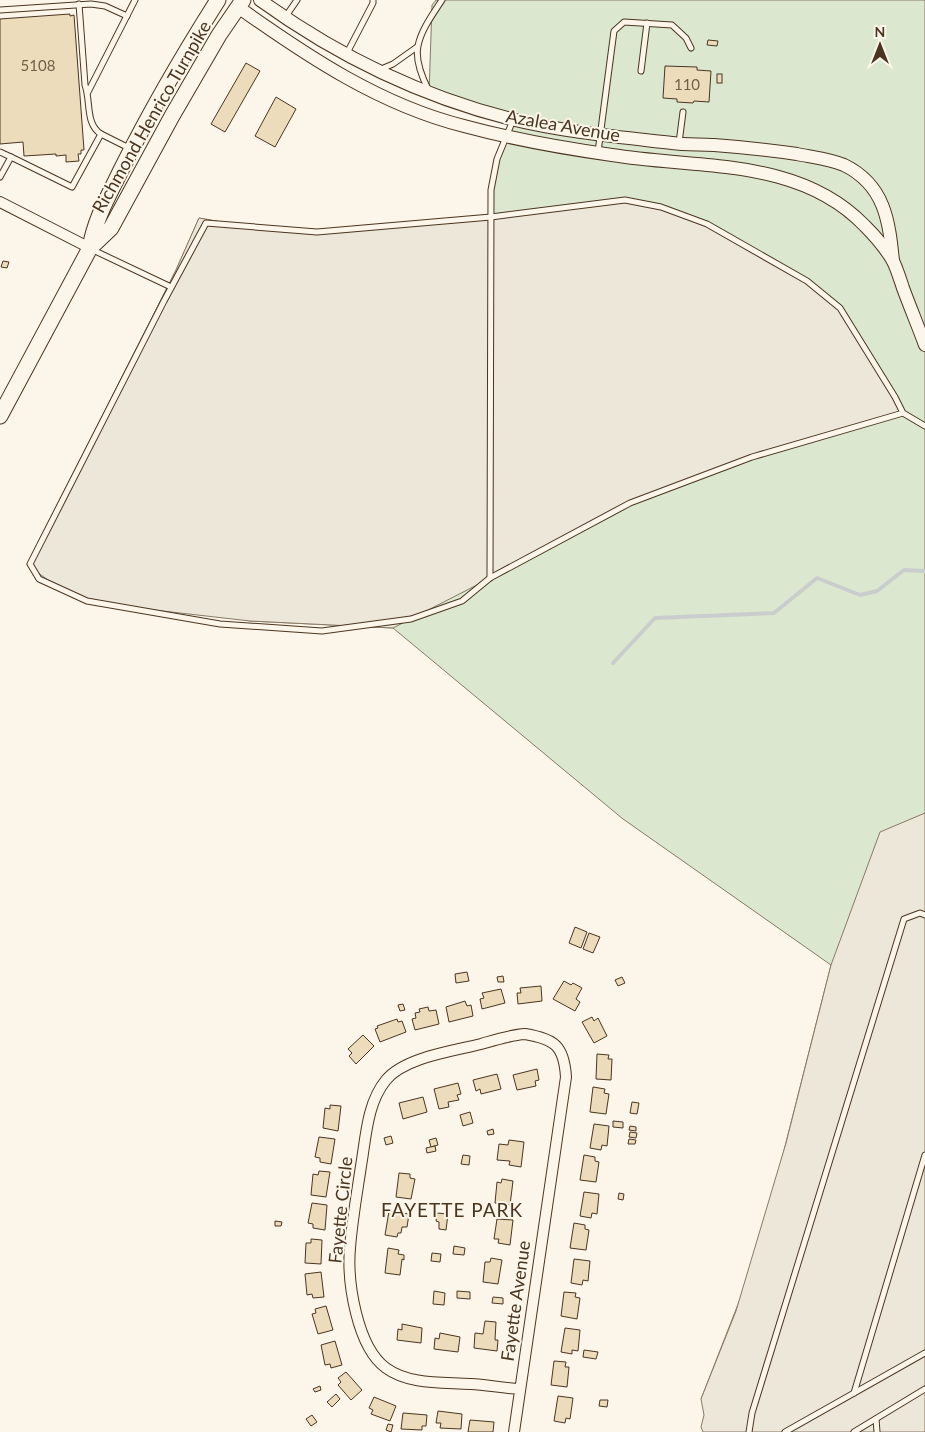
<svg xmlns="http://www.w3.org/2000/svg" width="925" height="1432" viewBox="0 0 925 1432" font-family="Lato,sans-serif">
  <rect width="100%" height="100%" fill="#fbf6e9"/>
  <polygon fill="#dce7d0" stroke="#887966" points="436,0 925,0 925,1432 701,1399 758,1253 831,965 623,819 393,628 250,621 27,565 176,270 199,218 254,228 317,232 491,217 494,173 513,119 429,94 432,5"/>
  <g fill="#ede7d9" stroke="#887966">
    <polygon points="625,200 661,207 707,224 807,281 840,308 903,413 752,457 630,503 551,547 393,628 250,621 145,609 72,597 27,565 176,270 199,218 254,228 317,232 491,217"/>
    <polygon points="925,813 925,1432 703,1432 701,1427 704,1415 701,1399 736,1311 786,1143 831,965 880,832"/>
  </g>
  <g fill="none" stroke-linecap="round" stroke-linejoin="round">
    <polyline stroke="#c9cecd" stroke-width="4" points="613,663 655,618 774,613 817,578 860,595 877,591 904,570 925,571"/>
  </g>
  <g fill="#ecdcbc" stroke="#4a3520">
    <polygon points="70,14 70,16 74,15 84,150 81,150 81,154 78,154 79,161 66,162 66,155 56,156 56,154 24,156 23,142 0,144 0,19"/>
    <polygon points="708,40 718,41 717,46 707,45"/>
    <polygon points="246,63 260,71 225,132 211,124"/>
    <polygon points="665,66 697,67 697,70 711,71 709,102 694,101 693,103 677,102 677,99 663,98"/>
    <rect x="717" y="74" width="5" height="9"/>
    <polygon points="276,97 296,109 275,147 255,136"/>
    <polygon points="3,261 9,262 7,268 1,267"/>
    <polygon points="575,927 587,932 581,948 569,943"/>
    <polygon points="589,933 600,937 593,953 583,949"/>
    <polygon points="467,972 469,981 456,983 455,974"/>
    <polygon points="503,976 504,982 498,982 497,977"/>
    <polygon points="622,977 625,983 618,986 615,980"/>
    <polygon points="564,981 571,985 573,983 582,988 576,999 580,1002 575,1011 553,999"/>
    <polygon points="541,986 542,1001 518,1004 517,993 521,993 520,988"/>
    <polygon points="501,989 505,1003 482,1009 480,999 484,998 482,993"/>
    <polygon points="465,1001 467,1006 471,1005 473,1016 449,1022 446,1007"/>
    <polygon points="403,1004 405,1010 400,1011 398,1005"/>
    <polygon points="428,1007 429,1011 436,1010 439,1024 415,1030 412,1019 416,1018 415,1013 420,1012 419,1009"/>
    <polygon points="592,1017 594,1021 598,1018 607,1036 594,1043 582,1022"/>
    <polygon points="397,1019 398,1022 402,1021 406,1032 380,1042 375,1029 378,1028 377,1026"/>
    <polygon points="363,1035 374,1046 356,1064 349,1056 352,1053 348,1049"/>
    <polygon points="597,1054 609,1055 608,1059 612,1059 611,1080 596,1079"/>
    <polygon points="537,1069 539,1080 535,1081 536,1086 517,1090 513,1075"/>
    <polygon points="497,1074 501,1089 481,1094 480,1089 476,1091 473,1080"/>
    <polygon points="458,1083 461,1094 457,1095 459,1100 448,1102 449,1107 439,1109 434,1089"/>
    <polygon points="593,1087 605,1089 604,1093 609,1094 606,1114 590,1112"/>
    <polygon points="423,1097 427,1112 403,1119 399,1103"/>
    <polygon points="632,1102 639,1103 637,1114 630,1113"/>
    <polygon points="330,1105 341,1106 338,1131 323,1128 325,1108 330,1109"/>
    <polygon points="470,1112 473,1123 463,1126 460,1115"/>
    <polygon points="613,1121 623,1122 623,1128 613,1127"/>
    <polygon points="594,1124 609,1126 607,1146 602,1145 601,1150 590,1148"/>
    <polygon points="630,1126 636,1127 636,1131 629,1130"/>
    <polygon points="493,1129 494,1134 488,1135 487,1131"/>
    <polygon points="630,1132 637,1133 636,1138 629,1137"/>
    <polygon points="391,1136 393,1143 386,1145 384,1138"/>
    <polygon points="319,1137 335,1139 331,1164 320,1162 320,1158 315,1157"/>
    <polygon points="436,1138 438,1145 431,1147 429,1140"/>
    <polygon points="629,1139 636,1140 635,1144 628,1144"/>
    <polygon points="509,1140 524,1142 521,1167 509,1165 510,1161 497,1160 499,1144 508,1145"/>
    <polygon points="435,1146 436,1151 427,1153 426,1148"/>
    <polygon points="463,1155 470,1156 469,1165 461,1164"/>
    <polygon points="584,1155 595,1157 595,1161 599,1162 596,1182 580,1180"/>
    <polygon points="319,1171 330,1172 326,1197 311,1195 313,1174 318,1175"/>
    <polygon points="399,1173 410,1174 410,1178 415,1179 411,1199 396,1197"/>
    <polygon points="502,1179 513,1181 510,1205 495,1203 497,1182 501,1183"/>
    <polygon points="584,1192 599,1194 597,1214 592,1213 591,1218 580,1216"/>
    <polygon points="619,1193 624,1194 623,1200 618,1199"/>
    <polygon points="312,1203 327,1205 325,1230 313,1228 313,1224 308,1223"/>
    <polygon points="389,1211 409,1214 407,1227 402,1227 401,1233 398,1233 397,1237 385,1235"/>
    <polygon points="437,1213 448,1214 446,1230 439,1229 439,1222 436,1221"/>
    <polygon points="497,1219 513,1220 510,1245 498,1243 499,1239 494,1239"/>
    <polygon points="275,1221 282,1222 281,1226 275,1226"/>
    <polygon points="574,1223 585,1225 585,1229 589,1230 586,1250 570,1248"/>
    <polygon points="311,1239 322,1240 321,1264 305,1263 306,1243 311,1243"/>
    <polygon points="454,1246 465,1248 464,1255 453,1254"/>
    <polygon points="388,1248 399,1250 398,1254 404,1255 404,1260 402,1259 400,1275 385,1273"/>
    <polygon points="432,1253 441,1254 440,1262 431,1261"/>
    <polygon points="491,1258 502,1260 498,1284 483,1282 485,1262 490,1262"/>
    <polygon points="574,1259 590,1261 588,1281 583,1280 582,1285 571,1283"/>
    <polygon points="321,1272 324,1297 313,1298 312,1294 307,1295 305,1274"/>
    <polygon points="434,1291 445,1293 444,1305 433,1304"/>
    <polygon points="457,1291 470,1292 470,1299 457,1298"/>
    <polygon points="564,1292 576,1293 575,1297 580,1298 577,1319 561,1316"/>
    <polygon points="493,1297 503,1298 503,1304 492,1303"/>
    <polygon points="326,1306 333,1330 318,1334 312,1314 316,1313 315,1309"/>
    <polygon points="485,1321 496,1322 495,1340 498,1340 497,1351 474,1348 475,1333 483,1334"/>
    <polygon points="402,1324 422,1328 421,1343 397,1340 398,1329 402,1330"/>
    <polygon points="565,1328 580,1330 578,1351 572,1350 572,1354 561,1352"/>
    <polygon points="440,1333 460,1337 458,1352 434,1349 435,1338 439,1339"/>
    <polygon points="335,1341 342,1365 331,1368 330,1364 325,1365 321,1345"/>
    <polygon points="584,1350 598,1352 596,1359 583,1357"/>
    <polygon points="554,1361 566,1362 565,1367 569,1367 567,1387 551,1385"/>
    <polygon points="346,1372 362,1390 351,1400 338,1385 341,1382 338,1378"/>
    <polygon points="320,1386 321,1390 315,1392 313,1389"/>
    <polygon points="336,1394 340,1399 332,1407 327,1402"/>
    <polygon points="558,1396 573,1398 570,1419 566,1418 565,1423 554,1421"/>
    <polygon points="374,1397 396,1406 390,1421 371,1414 373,1410 369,1408"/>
    <polygon points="600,1400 608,1400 607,1407 599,1406"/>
    <polygon points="438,1411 462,1414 461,1429 440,1428 441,1423 436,1423"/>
    <polygon points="403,1413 427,1415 426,1426 422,1426 422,1430 401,1429"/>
    <polygon points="312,1415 317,1422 311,1426 306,1419"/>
    <polygon points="470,1420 494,1422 493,1432 468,1432"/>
    <polygon points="388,1424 393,1425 391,1432 386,1430"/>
  </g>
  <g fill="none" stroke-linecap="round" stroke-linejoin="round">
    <defs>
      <g id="service">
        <path d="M 79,4 L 85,85 C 91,101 85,124 101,134"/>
        <polyline points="0,10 91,4 105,6 127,16"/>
        <polyline points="286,16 297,0"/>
        <polyline points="347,53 373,3 373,0"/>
        <polyline points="379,70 393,64 417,47"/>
        <polyline points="641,71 647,23"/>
        <path d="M 428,89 C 422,77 415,60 418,46 C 421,30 433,14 442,0"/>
        <polyline points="88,92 135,0"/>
        <polyline points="679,143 683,112"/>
        <polyline points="0,152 11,157"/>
        <polyline points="598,152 614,31 624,22 672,25 686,38 691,48"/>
        <polyline points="0,177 11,157 72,187 101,134 131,149"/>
        <polyline points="93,250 171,287"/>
        <polyline points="903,413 752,457 630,503 490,578 462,601 411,619 322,631 220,624 87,601 39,579 30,564 164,301 206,223 317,232 491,217 625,200 661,207 707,224 807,281 840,308 895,397 903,413 925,426"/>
        <polyline points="490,578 491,190 497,159 513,120"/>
        <polyline points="854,1393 925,1155"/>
        <polyline points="876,1419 877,1432"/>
        <polyline points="749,1432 752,1413 904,919 920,913 925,915"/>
        <polyline points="785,1432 925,1353"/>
        <polyline points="854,1432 925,1389"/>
      </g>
      <g id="minor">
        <polyline points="0,202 90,248"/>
        <path d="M 514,1432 L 566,1077 C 564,1046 555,1039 525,1034 C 510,1035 495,1040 481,1044 C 454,1051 405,1057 386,1080 C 367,1103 366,1137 361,1166 C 357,1193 352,1221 350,1248 C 347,1282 357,1347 386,1368 C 409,1385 443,1382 471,1384 C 487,1385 503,1388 520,1389"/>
      </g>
      <g id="tertiary">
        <path d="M 260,0 C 336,55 420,96 511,119 C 564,132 619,137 672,143 C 686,145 700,144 714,145 C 741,147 769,150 797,154 C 812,157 830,159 844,165 C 885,185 889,221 893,261"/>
        <path d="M 238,7 C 307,56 380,105 464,126 C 512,139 562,148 612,155 C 698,169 799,157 865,226 C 875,236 886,249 893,261 C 897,269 900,279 903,288 C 910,307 918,326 925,345"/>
      </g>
      <g id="secondary">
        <polyline points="90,248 111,228 172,116 219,35 243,0"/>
        <path d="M 0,416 L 90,248 C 95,219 108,197 121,170 C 150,112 183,55 218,0"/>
      </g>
    </defs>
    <use href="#service" stroke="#4a3520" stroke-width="7"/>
    <use href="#minor" stroke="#4a3520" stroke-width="12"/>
    <use href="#tertiary" stroke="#4a3520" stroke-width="14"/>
    <use href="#secondary" stroke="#4a3520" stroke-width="17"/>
    <use href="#service" stroke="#fbf6e9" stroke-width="5"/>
    <use href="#minor" stroke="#fbf6e9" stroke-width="10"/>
    <use href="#tertiary" stroke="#fbf6e9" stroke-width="12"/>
    <use href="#secondary" stroke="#fbf6e9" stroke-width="15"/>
  </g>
  <g text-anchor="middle" stroke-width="4" stroke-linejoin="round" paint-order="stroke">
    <g font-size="15" fill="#725f47">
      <text x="38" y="71">5108</text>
      <text x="687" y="90">110</text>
    </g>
    <g font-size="18" fill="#4a3520" stroke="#fbf6e9">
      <text transform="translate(152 117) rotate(-60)" y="6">Richmond Henrico Turnpike</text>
      <text transform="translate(563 126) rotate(10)" y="6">Azalea Avenue</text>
      <text transform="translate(341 1210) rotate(-84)" y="6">Fayette Circle</text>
      <text transform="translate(516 1301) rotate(-82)" y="6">Fayette Avenue</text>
    </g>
    <g font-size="19" letter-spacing="1" fill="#4a3520" stroke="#fbf6e9">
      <text x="452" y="1217">FAYETTE PARK</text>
    </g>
  </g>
  <g transform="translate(880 45)" stroke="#fbf6e9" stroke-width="4" paint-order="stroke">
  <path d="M0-4L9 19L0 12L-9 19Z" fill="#4a3520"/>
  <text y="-8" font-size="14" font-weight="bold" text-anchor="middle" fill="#4a3520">N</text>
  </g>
</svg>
